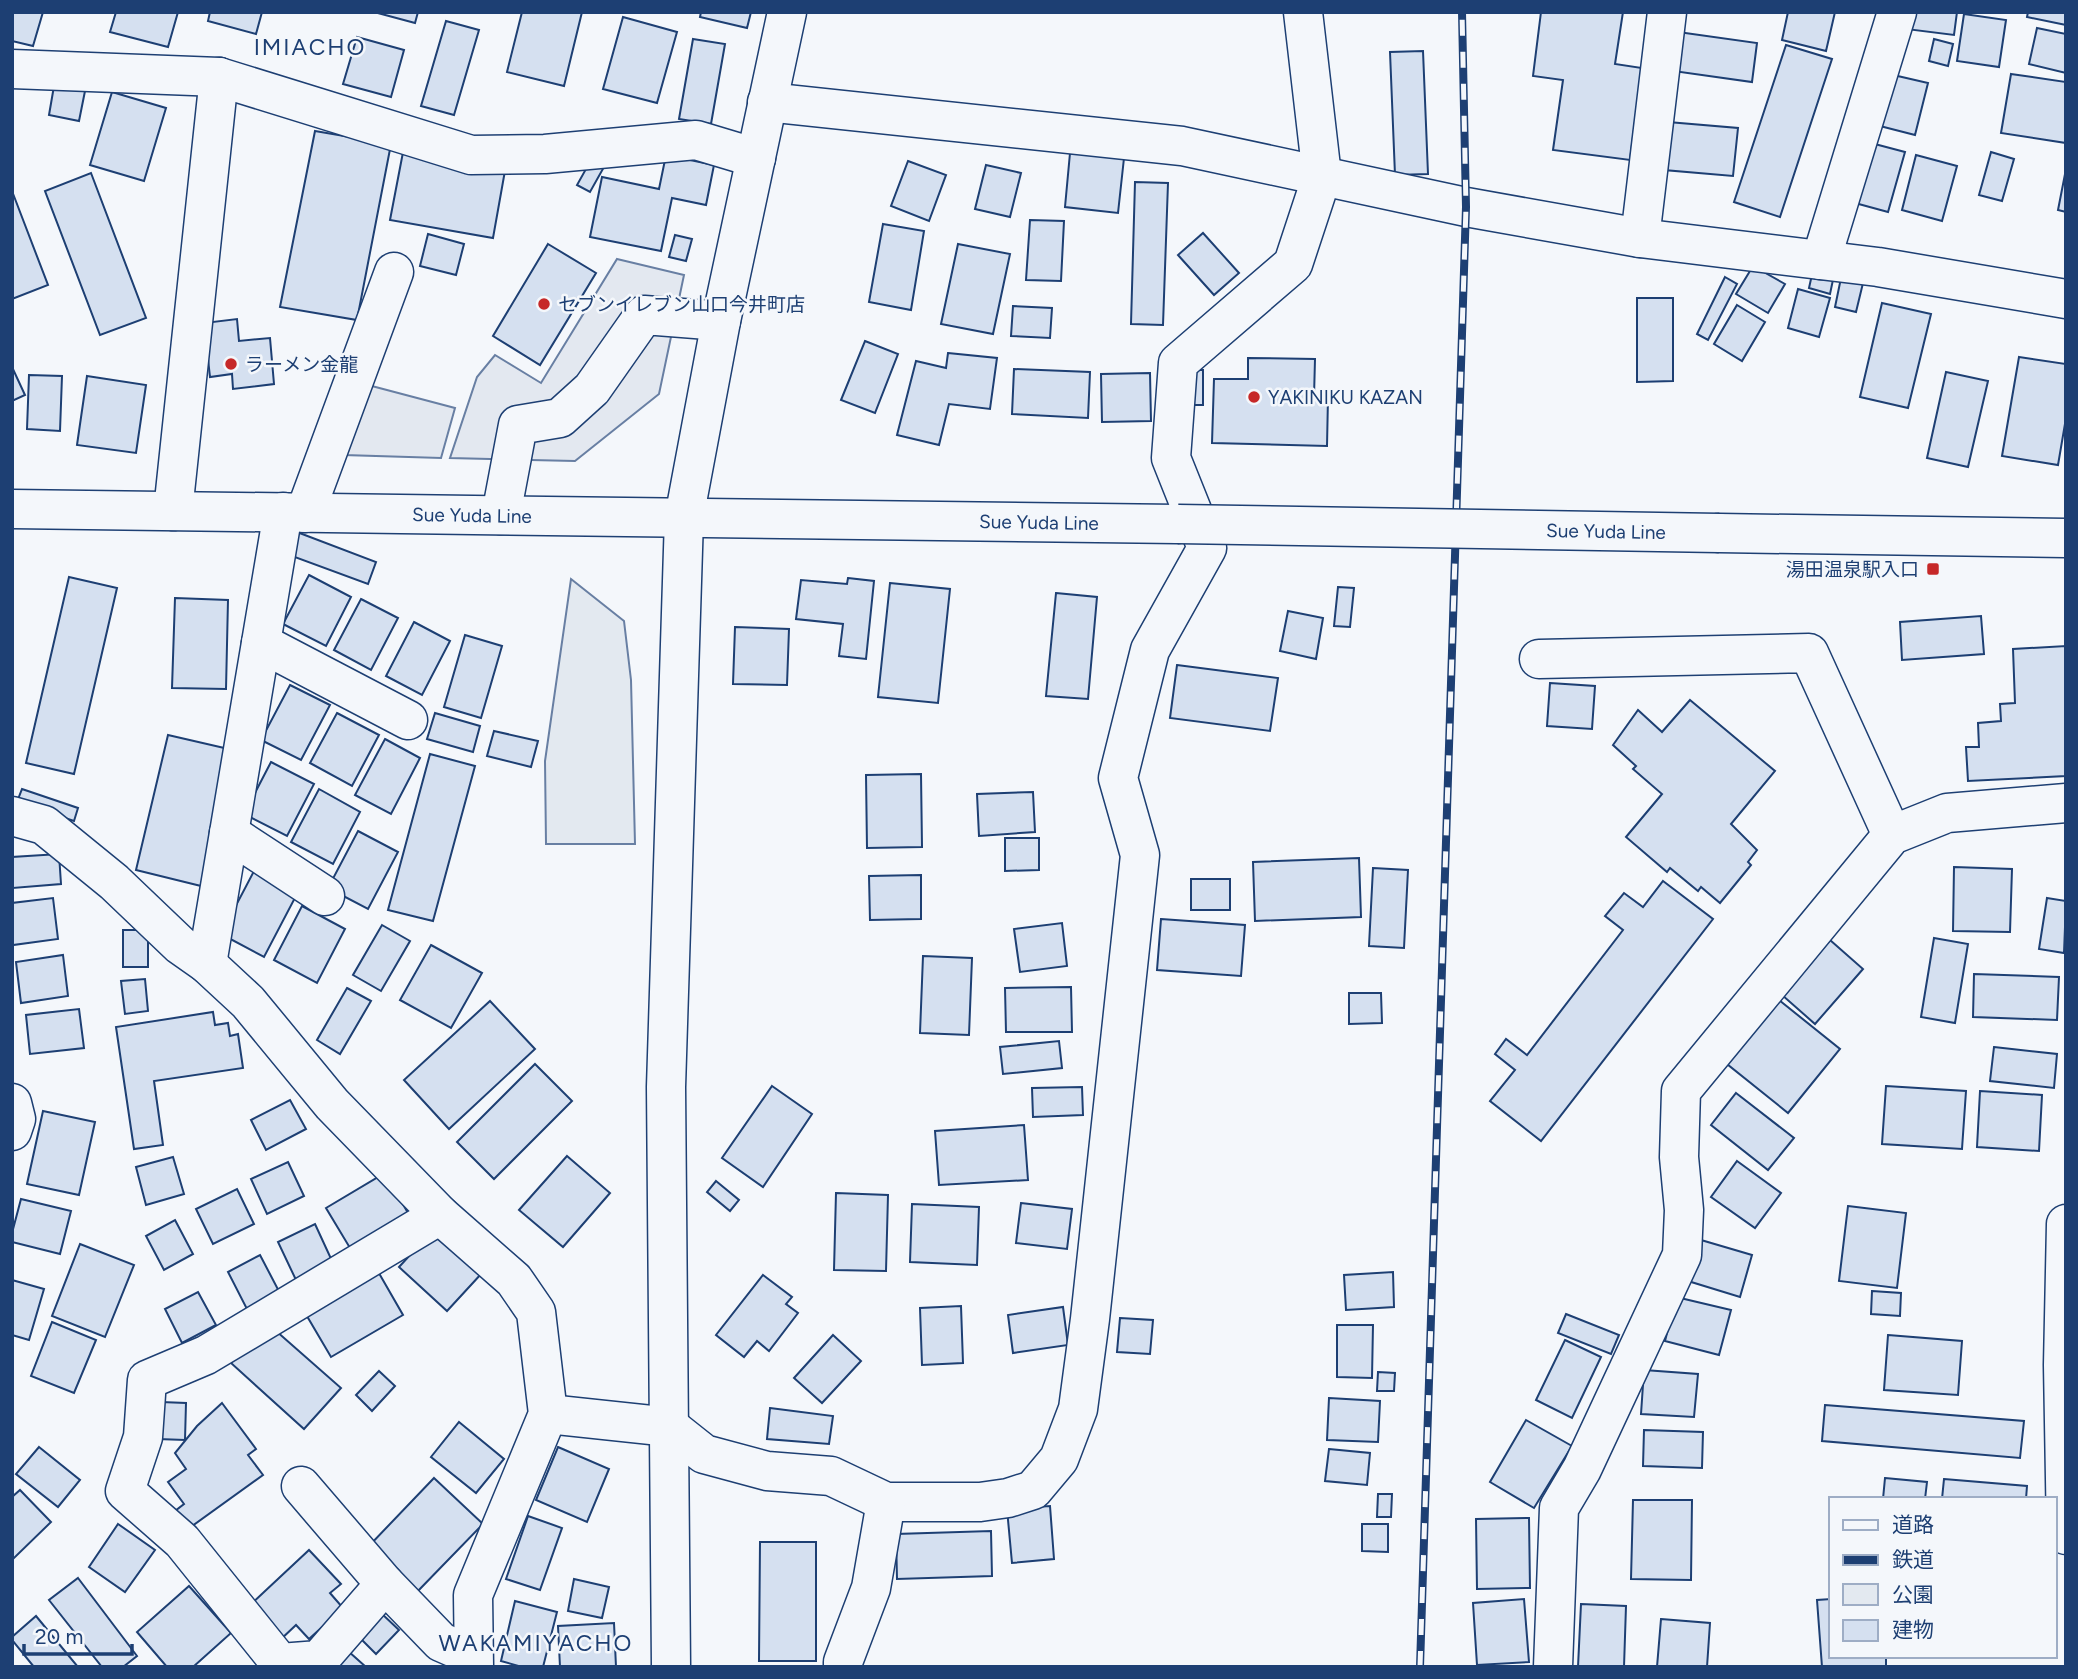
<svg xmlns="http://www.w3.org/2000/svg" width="2078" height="1679" viewBox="0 0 2078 1679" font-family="Figtree,'Noto Sans JP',sans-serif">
  <rect width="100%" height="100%" fill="#f4f7fb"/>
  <polygon fill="#e3e9f0" stroke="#687fa3" stroke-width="2" points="571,579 624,621 631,680 635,844 546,844 545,761"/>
  <g fill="#e3e8f0" stroke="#687fa3" stroke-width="2">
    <polygon points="617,259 684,275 659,394 575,461 450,458 477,377 495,355 541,383"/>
    <polygon points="368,385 455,408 441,458 344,455"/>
  </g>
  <g fill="#d5e0f0" stroke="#1d3f73" stroke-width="2">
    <polygon points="12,12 43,12 33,46 12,41"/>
    <polygon points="116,12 178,12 168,47 110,32"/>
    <polygon points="210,12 262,12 256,34 208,21"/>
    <polygon points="374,12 418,12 415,23"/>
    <polygon points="522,12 582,12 564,86 507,72"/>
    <polygon points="701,12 751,12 747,28 700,17"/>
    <polygon points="1541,12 1623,12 1615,64 1642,68 1630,160 1553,150 1563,80 1533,76"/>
    <polygon points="1788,12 1835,12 1826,51 1782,40"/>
    <polygon points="1908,12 1957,12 1954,35 1906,29"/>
    <polygon points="2028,12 2066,12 2066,25 2027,17"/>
    <polygon points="1964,14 2006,20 1999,67 1957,61"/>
    <polygon points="623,17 677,32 657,103 603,89"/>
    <polygon points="446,21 479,30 454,115 421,106"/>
    <polygon points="2037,28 2066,34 2066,73 2029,64"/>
    <polygon points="1671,31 1757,43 1752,82 1666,70"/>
    <polygon points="357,37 404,50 391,97 343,84"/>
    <polygon points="693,39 725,44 711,124 679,119"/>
    <polygon points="1934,39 1953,44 1948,66 1929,61"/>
    <polygon points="1786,45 1832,59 1780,217 1734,202"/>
    <polygon points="1423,51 1428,174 1395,175 1390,52"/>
    <polygon points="1889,74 1928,83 1915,135 1876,125"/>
    <polygon points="2011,74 2066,82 2066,143 2001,133"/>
    <polygon points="54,86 85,91 79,121 49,115"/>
    <polygon points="112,92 166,108 144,181 90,165"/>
    <polygon points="1668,122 1738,128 1733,176 1664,170"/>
    <polygon points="315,131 391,144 357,320 280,307"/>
    <polygon points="1871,143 1905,152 1888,212 1855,203"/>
    <polygon points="404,147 506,165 493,238 390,220"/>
    <polygon points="1991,152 2014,159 2002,201 1979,195"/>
    <polygon points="1070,153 1124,158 1118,213 1065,207"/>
    <polygon points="666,155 714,165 706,205 672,198 661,251 590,237 602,177 659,189"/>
    <polygon points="1916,155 1957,166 1942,221 1902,210"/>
    <polygon points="591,160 604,167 590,192 577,185"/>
    <polygon points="908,161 946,175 929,221 891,206"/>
    <polygon points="986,165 1021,173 1010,217 975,209"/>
    <polygon points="2066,169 2066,212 2058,210"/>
    <polygon points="91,173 146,318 100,335 45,191"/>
    <polygon points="1135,182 1168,183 1163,325 1131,324"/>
    <polygon points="12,191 48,285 12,299"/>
    <polygon points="1030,220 1064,221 1061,281 1026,280"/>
    <polygon points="883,224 924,231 911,310 869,302"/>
    <polygon points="1203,233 1239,273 1214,295 1178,255"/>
    <polygon points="428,234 464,244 456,275 420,266"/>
    <polygon points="675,235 692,239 686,261 669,257"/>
    <polygon points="548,244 596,273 540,365 493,336"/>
    <polygon points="958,244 1010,254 993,334 941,324"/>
    <polygon points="1753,266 1785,284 1768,313 1736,294"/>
    <polygon points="1813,270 1834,275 1830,294 1809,288"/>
    <polygon points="1725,277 1737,284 1708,340 1697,334"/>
    <polygon points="1841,278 1863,283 1856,312 1835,307"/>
    <polygon points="1798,289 1830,298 1819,337 1788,328"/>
    <polygon points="1637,298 1673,298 1673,381 1637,382"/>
    <polygon points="1882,303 1931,314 1908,408 1860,397"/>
    <polygon points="1737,305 1765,322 1742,361 1714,344"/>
    <polygon points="1013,306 1052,308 1050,338 1011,336"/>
    <polygon points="237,319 239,341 270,338 274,384 233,389 232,374 210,377 204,323"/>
    <polygon points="865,341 898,354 875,413 841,400"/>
    <polygon points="948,353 997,358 990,409 949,404 939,445 897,435 916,361 946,368"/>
    <polygon points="2019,357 2066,364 2066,418 2058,465 2002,456"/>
    <polygon points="1248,358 1315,359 1314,397 1328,397 1327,446 1212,443 1214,379 1248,379"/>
    <polygon points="12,367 25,395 12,401"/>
    <polygon points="1014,369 1090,372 1088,418 1012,414"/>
    <rect x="1186" y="370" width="17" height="35"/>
    <polygon points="1946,372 1988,381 1968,467 1927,458"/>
    <polygon points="1150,373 1151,421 1102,422 1101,374"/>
    <polygon points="29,375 62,376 60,431 27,429"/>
    <polygon points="87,376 146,385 136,453 77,445"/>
    <polygon points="289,529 376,562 368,584 281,552"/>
    <polygon points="309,575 351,597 326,646 283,624"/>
    <polygon points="69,577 117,588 74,774 26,763"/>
    <polygon points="848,578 874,581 866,659 839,656 843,624 796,619 801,580 847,584"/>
    <polygon points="890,583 950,589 938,703 878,697"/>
    <polygon points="1338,587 1354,588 1350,627 1334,626"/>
    <polygon points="1056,593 1097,597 1088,699 1046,696"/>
    <polygon points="175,598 228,600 226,689 172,688"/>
    <polygon points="361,599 398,618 371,670 334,650"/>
    <polygon points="1288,611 1323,618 1316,659 1280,651"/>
    <polygon points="1981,616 1984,654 1902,660 1900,622"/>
    <polygon points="414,622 450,641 422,695 386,676"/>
    <polygon points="735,627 789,629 787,685 733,684"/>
    <polygon points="465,635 502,646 481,718 444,707"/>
    <polygon points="2066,646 2066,776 1968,781 1966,747 1979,747 1978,723 2001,721 2000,704 2015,703 2013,649"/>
    <polygon points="1177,665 1278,678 1270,731 1170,718"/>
    <polygon points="1550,683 1595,686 1592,729 1547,726"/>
    <polygon points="290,685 330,705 301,760 261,740"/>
    <polygon points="1690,700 1775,771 1731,824 1757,850 1748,862 1751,865 1720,903 1701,887 1698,891 1670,868 1667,872 1626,837 1662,794 1633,769 1636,766 1613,745 1638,710 1662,732"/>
    <polygon points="337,713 379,735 352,786 310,763"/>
    <polygon points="435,713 480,726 473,752 427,739"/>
    <polygon points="494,731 538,741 531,767 487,756"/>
    <polygon points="168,735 233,750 201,886 136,870"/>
    <polygon points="385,739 420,758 391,814 355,795"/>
    <polygon points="430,754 475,766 433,921 388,910"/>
    <polygon points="271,762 314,784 287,836 244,814"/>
    <polygon points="921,774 922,847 867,848 866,775"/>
    <polygon points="22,789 78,808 74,821 17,802"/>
    <polygon points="319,789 360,812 333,864 291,842"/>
    <polygon points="1033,792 1035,832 979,836 977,794"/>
    <polygon points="358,831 398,852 368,909 328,888"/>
    <polygon points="1005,838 1039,838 1039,870 1005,871"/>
    <polygon points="59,854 61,884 13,888 12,857"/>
    <polygon points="1359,858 1361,917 1255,921 1253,862"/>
    <polygon points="1954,867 2012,869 2010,932 1953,931"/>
    <polygon points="1373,868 1408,870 1404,948 1369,946"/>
    <polygon points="254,871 297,894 264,957 221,934"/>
    <polygon points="921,875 921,919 870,920 869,876"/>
    <rect x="1191" y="879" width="39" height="31"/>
    <polygon points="1663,881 1713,919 1541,1141 1490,1101 1515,1070 1495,1054 1506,1039 1527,1055 1623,930 1605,916 1624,893 1643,907"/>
    <polygon points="53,898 58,939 13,945 12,903"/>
    <polygon points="2047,898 2066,901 2064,953 2039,949"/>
    <polygon points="302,906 345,929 317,983 274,960"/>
    <polygon points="1161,919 1245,925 1241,976 1157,970"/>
    <polygon points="1062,923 1067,966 1020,972 1014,929"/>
    <polygon points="382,925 410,941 381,991 353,975"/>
    <rect x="123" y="930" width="25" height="37"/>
    <polygon points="1934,938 1968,944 1955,1023 1921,1017"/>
    <polygon points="1830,940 1863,969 1815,1024 1782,995"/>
    <polygon points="431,945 482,973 451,1028 400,1000"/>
    <polygon points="63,955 68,996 21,1003 16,962"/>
    <polygon points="923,956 972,958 969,1035 920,1033"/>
    <polygon points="1974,974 2059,977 2057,1020 1973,1017"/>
    <polygon points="145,979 148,1011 125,1014 121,981"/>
    <polygon points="1071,987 1072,1032 1006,1032 1005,988"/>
    <polygon points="347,988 371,1001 340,1054 317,1040"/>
    <polygon points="1349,993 1381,993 1382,1023 1349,1024"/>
    <polygon points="1779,1000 1840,1049 1788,1113 1727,1064"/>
    <polygon points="490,1001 535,1049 449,1129 404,1080"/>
    <polygon points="79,1009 84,1048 30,1054 26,1015"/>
    <polygon points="213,1012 215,1025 228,1023 230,1036 238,1034 243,1068 154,1081 163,1145 134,1149 116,1027"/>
    <polygon points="1059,1041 1062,1068 1003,1074 1000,1047"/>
    <polygon points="1994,1047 2057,1054 2054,1088 1990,1081"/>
    <polygon points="535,1064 572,1101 494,1179 457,1142"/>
    <polygon points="772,1086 812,1114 763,1187 722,1158"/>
    <polygon points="1886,1086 1966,1091 1962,1149 1882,1144"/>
    <polygon points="1082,1087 1083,1115 1033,1117 1032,1088"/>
    <polygon points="1980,1091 2042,1095 2039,1151 1977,1147"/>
    <polygon points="1736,1093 1794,1138 1768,1170 1711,1125"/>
    <polygon points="290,1100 306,1129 266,1150 251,1120"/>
    <polygon points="43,1111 95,1122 79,1195 27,1184"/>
    <polygon points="1024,1125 1028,1180 939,1185 935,1131"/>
    <polygon points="567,1156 610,1193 563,1247 519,1210"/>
    <polygon points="173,1157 184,1194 146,1205 136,1167"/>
    <polygon points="1737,1161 1781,1193 1755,1228 1711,1197"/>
    <polygon points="288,1162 304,1196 267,1214 251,1179"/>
    <polygon points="385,1173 408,1213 350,1248 326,1208"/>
    <polygon points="716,1181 739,1200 730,1211 707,1192"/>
    <polygon points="237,1189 254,1224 213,1244 196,1209"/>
    <polygon points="836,1193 888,1195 886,1271 834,1270"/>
    <polygon points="21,1199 71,1211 60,1254 12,1242 12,1233"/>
    <polygon points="1021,1203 1072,1209 1067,1249 1016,1243"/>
    <polygon points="912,1204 979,1207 977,1265 910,1262"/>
    <polygon points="1848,1206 1906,1213 1897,1288 1839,1281"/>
    <polygon points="175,1220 193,1254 164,1270 146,1236"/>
    <polygon points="315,1224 333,1263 296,1280 278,1242"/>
    <polygon points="434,1229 482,1273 447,1311 399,1267"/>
    <polygon points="1701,1240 1752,1255 1740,1297 1688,1281"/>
    <polygon points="80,1244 134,1265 105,1337 52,1316"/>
    <polygon points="260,1255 283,1299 250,1315 228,1272"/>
    <polygon points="376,1268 403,1315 331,1357 304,1311"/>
    <polygon points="1393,1272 1394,1307 1346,1310 1344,1275"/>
    <polygon points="763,1275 792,1297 786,1304 798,1313 769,1351 757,1341 744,1357 716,1335"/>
    <polygon points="12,1280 44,1289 29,1340 12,1335"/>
    <polygon points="1872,1291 1901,1293 1900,1316 1871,1314"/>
    <polygon points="198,1292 216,1325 182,1343 165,1309"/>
    <polygon points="1676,1297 1731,1310 1719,1355 1665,1341"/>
    <polygon points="961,1306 963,1363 922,1365 920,1308"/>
    <polygon points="1063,1307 1068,1345 1013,1353 1008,1315"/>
    <polygon points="1566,1314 1619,1335 1611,1354 1558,1333"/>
    <polygon points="1120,1318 1153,1320 1150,1354 1117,1352"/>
    <polygon points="52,1322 96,1340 74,1393 31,1376"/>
    <polygon points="267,1323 341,1388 304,1429 231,1363"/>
    <polygon points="1337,1325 1373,1325 1372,1378 1337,1377"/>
    <polygon points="833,1335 861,1361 822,1403 794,1378"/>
    <polygon points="1888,1335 1962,1341 1958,1395 1884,1390"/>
    <polygon points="1565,1340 1601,1357 1572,1418 1536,1400"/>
    <polygon points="1644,1370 1698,1374 1694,1417 1641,1414"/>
    <polygon points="379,1371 395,1386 372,1411 356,1395"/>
    <polygon points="1378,1372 1395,1373 1394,1391 1377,1391"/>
    <polygon points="1329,1398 1380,1401 1378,1442 1327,1440"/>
    <polygon points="161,1402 186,1403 185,1440 158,1439"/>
    <polygon points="222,1403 256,1449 248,1455 263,1475 188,1529 175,1511 184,1504 168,1482 186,1469 175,1453 197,1426"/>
    <polygon points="1825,1405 2024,1421 2020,1458 1822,1441"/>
    <polygon points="770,1408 833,1416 829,1444 767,1439"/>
    <polygon points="1526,1420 1572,1446 1534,1508 1490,1482"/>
    <polygon points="459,1422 504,1459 476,1493 431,1457"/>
    <polygon points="1644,1430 1703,1432 1702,1468 1643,1466"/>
    <polygon points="39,1447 80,1480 58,1507 16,1474"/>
    <polygon points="558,1447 609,1469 587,1522 536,1500"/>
    <polygon points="1329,1449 1370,1453 1367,1485 1325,1481"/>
    <polygon points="434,1478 483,1524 415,1594 367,1548"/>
    <polygon points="1885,1478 1927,1482 1925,1499 1883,1499"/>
    <polygon points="1944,1479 2027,1486 2026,1499 1942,1499"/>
    <polygon points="20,1490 51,1522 12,1560 12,1497"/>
    <polygon points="1378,1494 1392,1494 1391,1517 1377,1517"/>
    <polygon points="1633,1500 1692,1500 1691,1580 1631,1579"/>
    <polygon points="1050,1506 1054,1559 1012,1563 1007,1509"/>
    <polygon points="528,1516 562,1528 540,1590 506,1579"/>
    <polygon points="1529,1518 1530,1588 1477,1589 1476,1519"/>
    <polygon points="118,1524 155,1550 125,1592 89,1567"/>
    <polygon points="1362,1524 1388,1524 1388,1552 1362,1551"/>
    <polygon points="991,1531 992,1576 897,1579 896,1534"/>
    <polygon points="760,1542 816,1542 816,1661 759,1661"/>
    <polygon points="309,1550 341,1584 330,1593 343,1608 309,1639 296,1625 279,1641 248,1607"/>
    <polygon points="78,1578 137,1656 123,1667 102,1667 49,1600"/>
    <polygon points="574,1579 609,1587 602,1618 568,1611"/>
    <polygon points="189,1586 231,1633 193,1667 167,1667 137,1632"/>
    <polygon points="1524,1599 1529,1662 1477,1665 1473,1603"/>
    <polygon points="1831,1599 1831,1656 1886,1656 1886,1667 1822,1667 1817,1600"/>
    <polygon points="515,1601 557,1612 543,1667 522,1667 501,1661"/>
    <polygon points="1581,1604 1626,1606 1624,1667 1578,1667"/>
    <polygon points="380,1612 399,1630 376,1654 358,1636"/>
    <polygon points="36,1616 78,1667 34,1667 12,1640 12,1637"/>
    <polygon points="1661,1619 1710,1623 1707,1667 1657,1667"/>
    <polygon points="614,1623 616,1667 560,1667 558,1626"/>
    <polygon points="348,1651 366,1667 335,1667"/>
  </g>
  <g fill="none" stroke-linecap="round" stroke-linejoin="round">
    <defs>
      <g id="minor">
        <polyline points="12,69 219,77 471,155 545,154 696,140 756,158"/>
        <polyline points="767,102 1182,146 1466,207 1640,238 1878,267 2066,299"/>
        <polyline points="1640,238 1667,12"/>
        <polyline points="1821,260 1897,12"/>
        <polyline points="173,511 219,77"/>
        <polyline points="305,513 394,272"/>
        <polyline points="501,515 518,425 560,418 592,389 644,315 721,321"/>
        <polyline points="261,643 408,720"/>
        <polyline points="1539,659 1809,653 1892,835"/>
        <polyline points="12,816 44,825 114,882 180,945 207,964 248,1002 332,1104 440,1215 514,1280 536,1312 548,1414 473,1595 474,1667"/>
        <polyline points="229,833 325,896"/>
        <polyline points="207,964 283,512"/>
        <polyline points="12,1103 16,1119 12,1131"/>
        <polyline points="440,1215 206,1355 147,1380 143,1437 125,1491 182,1541 280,1663 319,1660 385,1584 441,1642 473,1656"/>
        <polyline points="2066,1224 2063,1365 2066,1535"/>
        <polyline points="548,1414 670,1427 704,1454 767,1471 831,1476 886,1502 980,1502 1008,1498 1033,1490 1059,1459 1078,1409 1090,1319 1140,855 1118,778 1150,650 1207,548 1171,458 1178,363 1293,264 1322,176 1303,12"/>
        <polyline points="301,1486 385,1584"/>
        <polyline points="671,1667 666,1087 684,518 721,321 787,12"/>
        <polyline points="843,1667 843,1662 871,1588 886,1502"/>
        <polyline points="1553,1667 1559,1508 1582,1469 1682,1255 1684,1210 1679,1157 1681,1091 1892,835 1947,813 2066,803"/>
      </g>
      <g id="major">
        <polyline points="12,509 1178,524"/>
        <polyline points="1719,533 2066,538"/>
      </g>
    </defs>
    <use href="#minor" stroke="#1d3f73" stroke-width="41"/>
    <use href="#major" stroke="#1d3f73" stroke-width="41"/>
    <use href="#minor" stroke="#f4f7fb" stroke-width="38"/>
    <use href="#major" stroke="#f4f7fb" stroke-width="38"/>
    <defs>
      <polyline id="rail" points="1420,1667 1466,207 1462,12"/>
    </defs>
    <use href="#rail" stroke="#1d3f73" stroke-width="8"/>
    <use href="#rail" stroke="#f4f7fb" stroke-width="5" stroke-dasharray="16" stroke-linecap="butt"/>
    <defs>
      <polyline id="major-bridge" points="1178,524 1719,533"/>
    </defs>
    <use href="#major-bridge" stroke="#1d3f73" stroke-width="41" stroke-linecap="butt"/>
    <use href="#major-bridge" stroke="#f4f7fb" stroke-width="38"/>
  </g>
  <g fill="#c62828" stroke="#f4f7fb" stroke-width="2.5">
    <circle cx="544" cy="304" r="7"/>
    <circle cx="231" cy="364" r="7"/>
    <circle cx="1254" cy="397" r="7"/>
    <rect x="1926" y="562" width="14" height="14" rx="3.5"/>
  </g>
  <g text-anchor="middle" stroke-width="5" stroke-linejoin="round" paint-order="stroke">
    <g font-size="19" fill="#1d3f73" stroke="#f4f7fb" text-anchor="start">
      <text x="558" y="311">セブンイレブン山口今井町店</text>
      <text x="245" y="371">ラーメン金龍</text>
      <text x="1268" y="404">YAKINIKU KAZAN</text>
      <text x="1919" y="576" text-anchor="end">湯田温泉駅入口</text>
    </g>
    <g font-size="19" fill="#1d3f73" stroke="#f4f7fb">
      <text transform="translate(472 515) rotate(1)" y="7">Sue Yuda Line</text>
      <text transform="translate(1039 522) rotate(1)" y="7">Sue Yuda Line</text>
      <text transform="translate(1606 531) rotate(1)" y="7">Sue Yuda Line</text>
    </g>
    <g font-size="23" letter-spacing="2" fill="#1d3f73" stroke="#f4f7fb">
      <text x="310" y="55">IMIACHO</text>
      <text x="536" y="1651">WAKAMIYACHO</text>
    </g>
  </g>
  <rect width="2078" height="1679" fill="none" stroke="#1d3f73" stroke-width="28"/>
  <rect x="1829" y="1497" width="228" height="161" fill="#f4f7fb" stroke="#9eadc5" stroke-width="2"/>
  <rect x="1843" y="1520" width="35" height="10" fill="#f4f7fb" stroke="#9eadc5" stroke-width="2"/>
  <text x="1892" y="1532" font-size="21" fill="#1d3f73">道路</text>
  <rect x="1843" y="1555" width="35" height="10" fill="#1d3f73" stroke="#9eadc5" stroke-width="2"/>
  <text x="1892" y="1567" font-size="21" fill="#1d3f73">鉄道</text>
  <rect x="1843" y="1584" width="35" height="21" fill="#e3e9f0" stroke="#9eadc5" stroke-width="2"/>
  <text x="1892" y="1602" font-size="21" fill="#1d3f73">公園</text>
  <rect x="1843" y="1620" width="35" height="21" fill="#d5e0f0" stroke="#9eadc5" stroke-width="2"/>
  <text x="1892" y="1637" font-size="21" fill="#1d3f73">建物</text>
  <path d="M24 1644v10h108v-10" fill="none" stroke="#1d3f73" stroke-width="3.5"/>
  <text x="35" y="1644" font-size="21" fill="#1d3f73" stroke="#f4f7fb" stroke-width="5" paint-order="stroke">20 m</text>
</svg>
